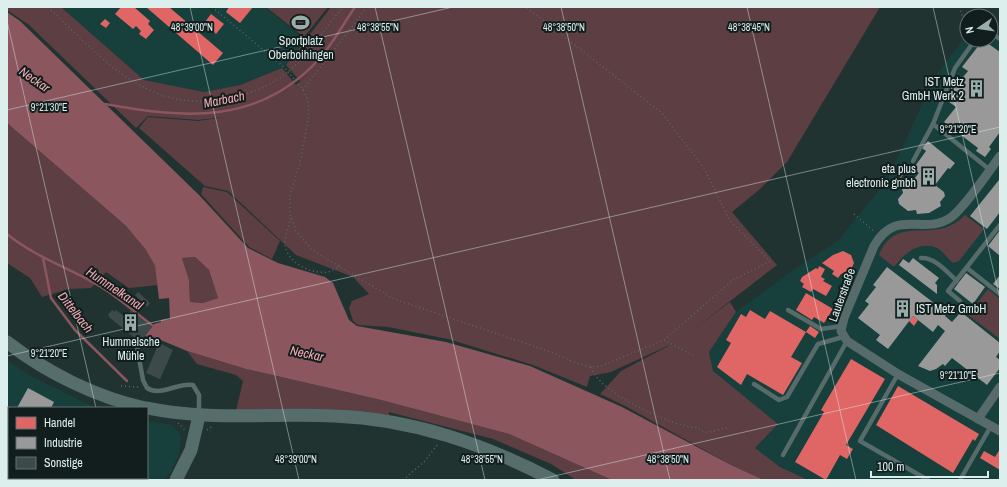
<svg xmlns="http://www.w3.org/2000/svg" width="1007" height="487" viewBox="0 0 1007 487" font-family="'Archivo Narrow',sans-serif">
  <rect width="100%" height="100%" fill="#213331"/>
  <g fill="#173f3b">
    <polygon points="61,7 207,7 213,12 217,7 265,7 305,40 286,65 282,68 240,85 204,92 144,80"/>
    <polygon points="991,31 1000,31 1000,480 808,480 780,467 755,448 778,424 713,371 709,352 736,312 793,270 838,241 887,180 935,77 967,34 967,40 991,40"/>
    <polygon points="7,360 29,375 96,408 9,408 9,478 147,478 147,422 170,424 179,432 181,438 179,453 172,471 164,480 7,480"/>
  </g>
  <g fill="#5c3e43">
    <polygon points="7,7 61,7 144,80 204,92 240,85 282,68 296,85 313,69 300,81 286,65 331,7 880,7 787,162 760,189 732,212 777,265 694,329 730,302 736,312 709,352 713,371 778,424 755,448 780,467 808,480 764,480 731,465 627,407 600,394 621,371 674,343 611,372 590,376 587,387 533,365 448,339 388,327 358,325 353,321 349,308 352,301 369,294 353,277 296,255 228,191 205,186 139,128 148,117 198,121 225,117 198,120 148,116 136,128 29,25 7,10"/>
    <polygon points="266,7 328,7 304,37"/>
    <polygon points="7,123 126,226 146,250 155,266 158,285 129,288 106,272 91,288 69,289 42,297 30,278 7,263"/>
    <polygon points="203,187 227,192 280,241 272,259 249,247 201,194"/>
    <path d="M 965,215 L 984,229 L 959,261 L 953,263 C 948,259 942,250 937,248 C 919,240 904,254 894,267 L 879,255 C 897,211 935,247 965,215 Z"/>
    <polygon points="195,257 209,270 218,298 203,303 190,302 189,280 182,258"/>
    <polygon points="988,289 1000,299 1000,339 968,315"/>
    <polygon points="187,351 246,369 381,400 509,434 612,480 576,480 551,464 493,439 389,412 389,417 236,411 243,381 236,375 197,364"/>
  </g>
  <path fill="#8b565e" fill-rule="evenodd" d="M 7,12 L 20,21 L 200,196 L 248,248 L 278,263 L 325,277 L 333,283 L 349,320 L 357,326 L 446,342 L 530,366 L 622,407 L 731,465 L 764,480 L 612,480 L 509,434 L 381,400 L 246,369 L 187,351 L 156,338 L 145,336 L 154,324 L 161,322 L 161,320 L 170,319 L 169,298 L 159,299 L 155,266 L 146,250 L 126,226 L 7,123 ZM 195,257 L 209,270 L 218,298 L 203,303 L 190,302 L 189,280 L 182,258 Z"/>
  <g fill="#e06666">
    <polygon points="121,7 134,7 150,21 148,24 154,30 146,39 139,34 141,31 136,26 133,29 115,14"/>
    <polygon points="146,7 169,7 223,53 213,65"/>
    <polygon points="229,7 253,7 240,23 226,12"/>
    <polygon points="211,14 224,24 216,34 205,22"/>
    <polygon points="105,19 110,23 106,28 100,24"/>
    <polygon points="901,169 905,171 901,178 897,176"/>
    <polygon points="843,251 851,255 854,263 850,272 841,274 838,278 832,274 834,271 822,263 833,255"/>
    <polygon points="819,266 825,269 821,277 825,279 823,281 832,286 826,296 813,289 811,292 802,287 804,284 800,281 802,277 816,268 818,269"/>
    <polygon points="806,293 833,309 824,323 814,317 812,320 796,310"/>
    <polygon points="750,310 765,319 770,311 806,332 791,357 802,363 783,395 747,374 741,385 717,367 731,343 726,340 741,314 746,317"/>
    <polygon points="913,316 918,320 914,326 909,321"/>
    <polygon points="810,326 819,332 815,338 806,332"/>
    <polygon points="851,359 885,379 846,445 853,449 847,459 840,455 826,480 795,462 824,412 821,410"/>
    <polygon points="898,386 979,434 975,441 973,439 953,473 876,425"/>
    <polygon points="7,421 9,422 9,446 7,444"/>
    <polygon points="1000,449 1000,470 980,458 984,451 995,457"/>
  </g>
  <g fill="#999">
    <polygon points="983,40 1000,52 1000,132 989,147 991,149 985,157 976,151 978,148 944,122 956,107 945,99 968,71 962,67"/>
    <polygon points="928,141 955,163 950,169 948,168 935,185 944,192 945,196 940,202 941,206 929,213 917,214 916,210 908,211 899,204 898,199 903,193 902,189 908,180 914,179 919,173 913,169 926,151 922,148"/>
    <polygon points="999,180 1000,212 987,229 970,216"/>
    <polygon points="1000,230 1000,256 988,246"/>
    <polygon points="913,258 939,278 935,283 937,285 937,294 899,265 903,259 909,263"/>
    <polygon points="887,267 947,313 945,316 952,322 961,312 1000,343 1000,351 996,357 1000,360 1000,368 987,385 952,358 945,366 943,364 936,369 930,371 918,366 945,331 938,325 933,332 913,316 888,349 876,340 880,335 858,318 869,304 865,301 876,287 873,285"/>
    <polygon points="966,273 985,287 973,304 954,289"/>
    <polygon points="1000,275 1000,289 993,284"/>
    <polygon points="28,388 54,402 51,408 17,408"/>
    <polygon points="92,478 114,478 119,480 92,480"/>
  </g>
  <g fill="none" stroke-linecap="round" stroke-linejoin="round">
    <g stroke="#8b565e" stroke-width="2.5">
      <path d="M 105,104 C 186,119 260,125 320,58 C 333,43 344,23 355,7"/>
      <path d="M 7,234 C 34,256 66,267 96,284 C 116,295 134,312 153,326"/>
      <polyline points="43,258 51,298 75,330 127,381"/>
    </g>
  </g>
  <g fill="#3c4b49">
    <polygon points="138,292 150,303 147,307 135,295"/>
    <polygon points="112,310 115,312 116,310 125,317 131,310 152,327 140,342 110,318 108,315"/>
    <polygon points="159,343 173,350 160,379 146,373"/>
  </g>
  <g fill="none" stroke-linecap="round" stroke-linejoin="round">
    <g stroke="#576866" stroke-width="1.5" stroke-dasharray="1 3" stroke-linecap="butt">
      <path d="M 48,7 C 103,59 150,118 234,97 C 252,93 274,84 288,72 C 310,54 325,28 343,7"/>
      <polyline points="212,7 285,68 303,90 308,101 309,113 301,158 290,196 290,214 296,231 312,250 394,299 548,351 579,364 591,367 601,366 664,340 733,280 770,261 730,221 704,168 662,113 526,7"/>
      <polyline points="959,7 965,22"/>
      <path d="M 303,90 C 324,61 347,36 366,7"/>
      <polyline points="854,214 875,232"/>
      <path d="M 291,218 C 289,225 285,234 285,242 C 284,262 314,277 331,271 C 334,270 337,267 340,266"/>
      <polyline points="664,340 694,356"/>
      <path d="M 591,367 C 599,392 658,418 682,425 C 687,427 693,427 698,428 C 701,430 703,432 706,432 C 713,432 721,429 727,428"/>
      <polyline points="121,386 139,387"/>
      <polyline points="178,423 185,430"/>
      <polyline points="207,430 213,426"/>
      <polyline points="403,480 424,462 438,444"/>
    </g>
    <g stroke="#576c6a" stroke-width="4.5">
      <polyline points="966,27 967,27"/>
      <polyline points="991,33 1000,39"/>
      <polyline points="933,124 990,170"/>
      <polyline points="913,161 933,124 955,68 975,40"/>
      <path d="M 921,258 C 935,257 947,272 957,281"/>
      <polyline points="967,268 1000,294"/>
      <polyline points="960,301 948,291 1000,225"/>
      <polyline points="788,310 821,329 842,326"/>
      <path d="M 137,347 L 143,380 L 147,388 C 161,397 178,382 193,385 L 199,395 L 199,414"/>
      <polyline points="898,374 860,441 928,480"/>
      <polyline points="754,384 779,400 787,397 818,344 843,337"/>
      <polyline points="783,455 847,341"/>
      <polyline points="960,480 991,426"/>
    </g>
    <g stroke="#576c6a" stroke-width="9">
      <path d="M 1000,156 C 990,170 963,210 950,218 C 922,236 897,207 874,246 L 844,318 L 841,331 L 847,341 L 898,374 L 1000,431"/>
      <polyline points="978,419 1000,387"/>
      <polyline points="77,480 78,478"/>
    </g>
    <g stroke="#556d6b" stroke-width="13">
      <path d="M 7,342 C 47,373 96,397 145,408"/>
      <path d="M 147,408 C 209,421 272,413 334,416 C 413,419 484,444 553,480"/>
      <polyline points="176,480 191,450 199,416"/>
    </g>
  </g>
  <path fill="none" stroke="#ddefed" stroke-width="1" stroke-opacity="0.45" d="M 190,7 L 299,480M 375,7 L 485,480M 561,7 L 670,480M 747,7 L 856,480M 933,7 L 1000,299M 7,21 L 96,408M 7,110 L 453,7M 7,356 L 1000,127M 113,478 L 113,480M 537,480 L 1000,373"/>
  <defs>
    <symbol id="stadium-bare" viewBox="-9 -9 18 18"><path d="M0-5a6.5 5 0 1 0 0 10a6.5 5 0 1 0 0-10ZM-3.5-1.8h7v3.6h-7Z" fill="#9badab" stroke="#111e1d" stroke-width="2.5" paint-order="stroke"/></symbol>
    <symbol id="building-bare" viewBox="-9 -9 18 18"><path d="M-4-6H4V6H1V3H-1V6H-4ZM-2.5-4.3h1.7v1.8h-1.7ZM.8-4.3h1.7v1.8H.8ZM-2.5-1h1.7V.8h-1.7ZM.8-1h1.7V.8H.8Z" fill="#9badab" stroke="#111e1d" stroke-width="2.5" paint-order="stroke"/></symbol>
  </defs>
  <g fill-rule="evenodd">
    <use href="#stadium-bare" x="288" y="10" width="25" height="25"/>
    <use href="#building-bare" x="964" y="76" width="25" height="25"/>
    <use href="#building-bare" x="916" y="164" width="25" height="25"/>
    <use href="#building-bare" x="890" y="296" width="25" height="25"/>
    <use href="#building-bare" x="118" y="310" width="25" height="25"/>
  </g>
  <g text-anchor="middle" stroke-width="4" stroke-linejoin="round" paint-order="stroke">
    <g font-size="12" fill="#ddefed" stroke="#111e1d">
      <text x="301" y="45">Sportplatz<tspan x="301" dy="14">Oberboihingen</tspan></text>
      <text x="964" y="86" text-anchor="end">IST Metz<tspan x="964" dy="14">GmbH Werk 2</tspan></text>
      <text x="916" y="173" text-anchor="end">eta plus<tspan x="916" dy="14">electronic gmbh</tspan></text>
      <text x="916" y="313" text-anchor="start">IST Metz GmbH</text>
      <text x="131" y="346">Hummelsche<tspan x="131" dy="14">Mühle</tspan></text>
    </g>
    <g font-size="12" fill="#ddefed" stroke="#111e1d">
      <text transform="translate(842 295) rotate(-70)" y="4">Lauterstraße</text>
    </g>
    <g font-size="13" font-style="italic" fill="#f6abb5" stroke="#111e1d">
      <text transform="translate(35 79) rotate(35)" y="5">Neckar</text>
      <text transform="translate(224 99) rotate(-11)" y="5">Marbach</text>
      <text transform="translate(115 288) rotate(34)" y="5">Hummelkanal</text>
      <text transform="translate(76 312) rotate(52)" y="5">Dittelbach</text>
      <text transform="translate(307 353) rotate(12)" y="5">Neckar</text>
    </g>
  </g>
  <g font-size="10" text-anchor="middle" fill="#ddefed" stroke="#111e1d" stroke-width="4" stroke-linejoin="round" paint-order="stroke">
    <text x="192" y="31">48°39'00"N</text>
    <text x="378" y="31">48°38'55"N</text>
    <text x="564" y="31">48°38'50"N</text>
    <text x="749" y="31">48°38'45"N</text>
    <text x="49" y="111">9°21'30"E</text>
    <text x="958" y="133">9°21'20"E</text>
    <text x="49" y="357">9°21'20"E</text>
    <text x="958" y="379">9°21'10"E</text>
    <text x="296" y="463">48°39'00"N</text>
    <text x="482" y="463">48°38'55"N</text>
    <text x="668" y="463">48°38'50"N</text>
  </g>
  <rect width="1007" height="487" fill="none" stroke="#ddefed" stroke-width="16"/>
  <rect x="8" y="407" width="140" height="72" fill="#111e1d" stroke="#637270"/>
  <rect x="16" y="417" width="20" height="12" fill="#e06666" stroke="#637270"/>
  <text x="44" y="427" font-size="12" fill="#ddefed">Handel</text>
  <rect x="16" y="437" width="20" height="12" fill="#999999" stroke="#637270"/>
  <text x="44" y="447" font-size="12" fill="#ddefed">Industrie</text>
  <rect x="16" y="457" width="20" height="12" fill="#3c4b49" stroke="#637270"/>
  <text x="44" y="467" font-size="12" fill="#ddefed">Sonstige</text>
  <g transform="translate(979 28) rotate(257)"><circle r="19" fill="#111e1d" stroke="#637270"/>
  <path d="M0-3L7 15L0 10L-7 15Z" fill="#9badab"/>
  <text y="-6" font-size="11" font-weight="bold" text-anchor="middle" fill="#ddefed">N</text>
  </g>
  <path d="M871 471v6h117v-6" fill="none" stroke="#ddefed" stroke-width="2"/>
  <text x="877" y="471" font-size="12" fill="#ddefed" stroke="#111e1d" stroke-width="3" paint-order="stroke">100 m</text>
</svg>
